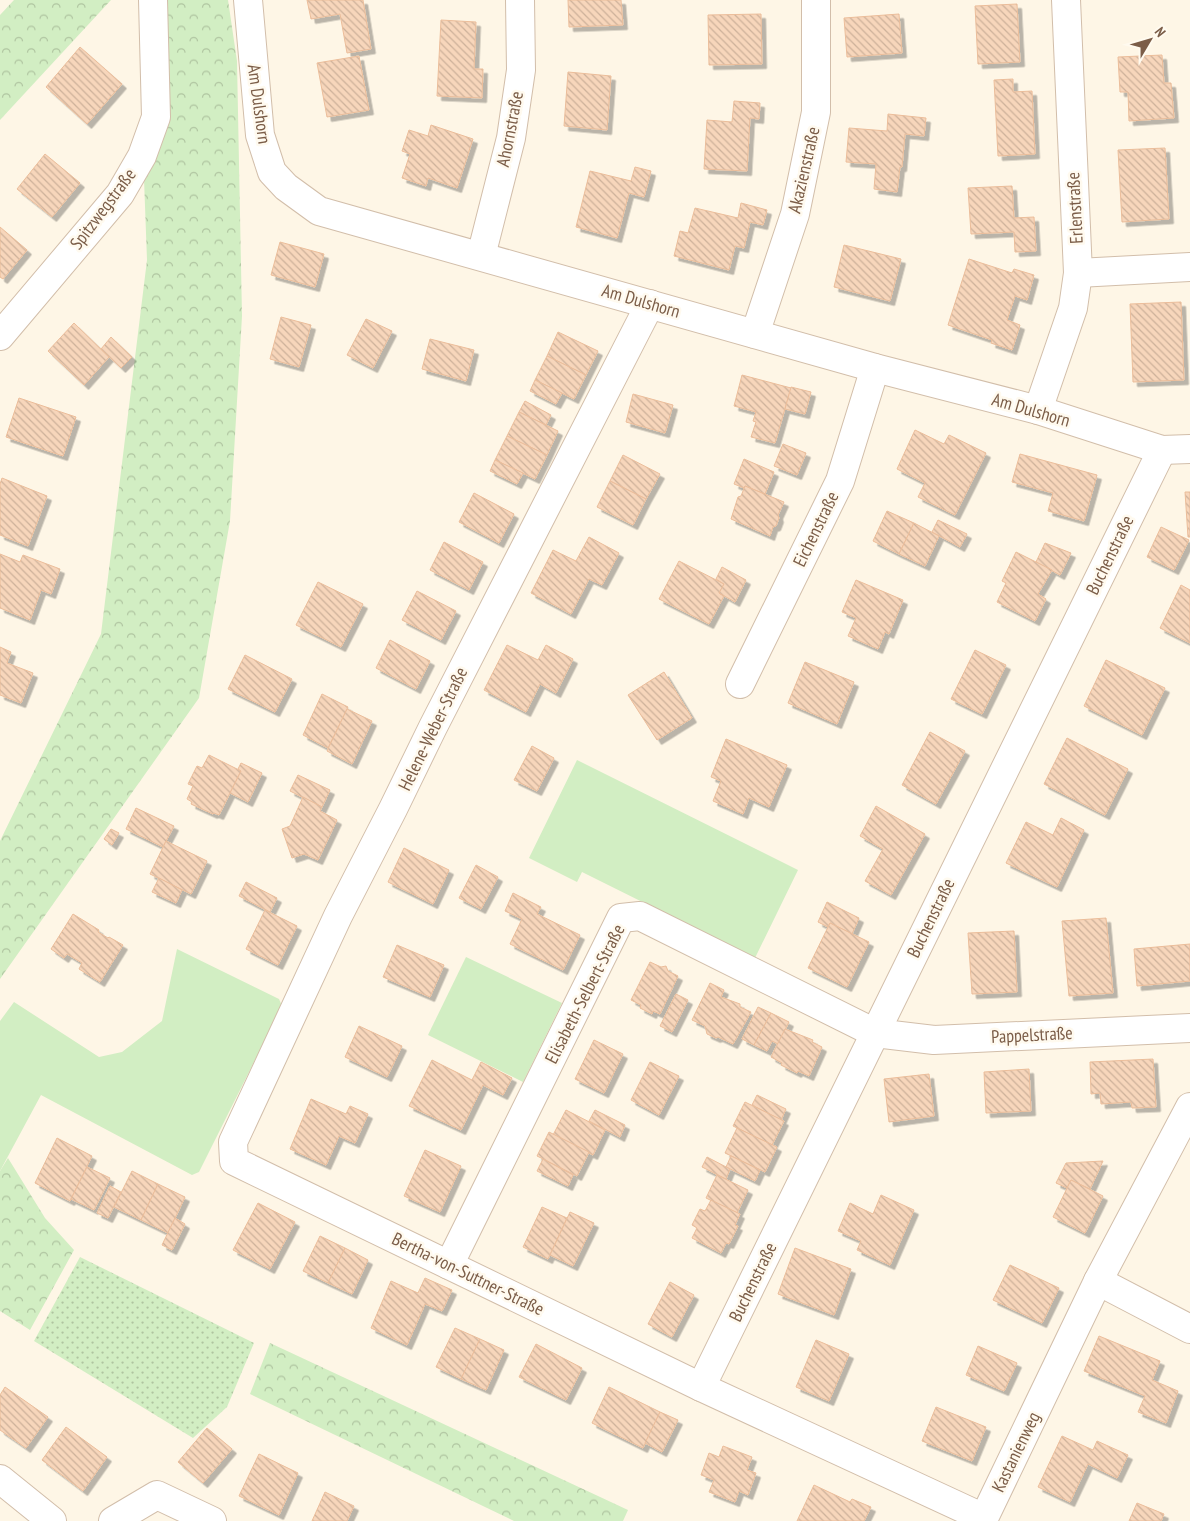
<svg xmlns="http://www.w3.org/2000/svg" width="1190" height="1521" viewBox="0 0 1190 1521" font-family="'PT Sans Narrow',sans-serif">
  <defs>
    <pattern id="forest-crowns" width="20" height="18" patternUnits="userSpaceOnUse" patternTransform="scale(1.25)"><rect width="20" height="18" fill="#d2eec3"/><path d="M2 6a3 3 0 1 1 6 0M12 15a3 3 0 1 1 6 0" fill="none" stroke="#afc4a0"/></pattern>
    <pattern id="park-dots" width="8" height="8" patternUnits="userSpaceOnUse" patternTransform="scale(1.25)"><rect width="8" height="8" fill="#d2eec3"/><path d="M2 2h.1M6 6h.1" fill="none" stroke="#afc4a0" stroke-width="1.8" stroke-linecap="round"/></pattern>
    <pattern id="building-back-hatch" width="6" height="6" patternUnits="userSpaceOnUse" patternTransform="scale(1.25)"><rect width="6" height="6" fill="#f7d6bb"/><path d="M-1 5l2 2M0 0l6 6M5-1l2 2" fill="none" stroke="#cdb19a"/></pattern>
    <filter id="shadow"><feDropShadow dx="4.5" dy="4.5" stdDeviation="0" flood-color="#0004"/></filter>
  </defs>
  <rect width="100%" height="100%" fill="#fef6e6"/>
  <g fill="#d2eec3">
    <polygon points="577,760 798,870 755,958 582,872 577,882 529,858"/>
    <polygon points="177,949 279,999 282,1006 199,1172 192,1175 41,1095 0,1171 0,1021 14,1002 99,1057 122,1052 162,1021"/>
    <polygon points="466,957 562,1003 523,1082 428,1035"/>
  </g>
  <g fill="url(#forest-crowns)">
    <polygon points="14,0 111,0 0,120 0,15"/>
    <polygon points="167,0 228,0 237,61 242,316 230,521 199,698 0,979 0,841 101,634 147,260 144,179"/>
    <polygon points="8,1158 45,1218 74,1250 30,1330 0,1311 0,1171"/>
    <polygon points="270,1343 628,1510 623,1521 514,1521 250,1394"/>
  </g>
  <polygon fill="url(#park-dots)" points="80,1257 254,1343 227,1407 193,1438 34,1341"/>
  <g fill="url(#building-back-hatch)" stroke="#ebbd9a" filter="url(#shadow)">
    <polygon points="307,0 363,0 371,49 347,53 340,14 311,19"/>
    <polygon points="568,0 621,0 623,25 569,27"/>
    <polygon points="1017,4 1020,62 978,64 975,6"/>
    <polygon points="761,14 762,64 709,65 708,15"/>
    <polygon points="899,14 902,53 847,57 844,18"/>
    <polygon points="441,20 476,22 474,69 483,69 482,98 437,96"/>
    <polygon points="80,47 122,84 87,124 46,87"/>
    <polygon points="1162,55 1164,83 1171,83 1174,118 1129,121 1128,92 1120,92 1118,57"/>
    <polygon points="359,56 369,110 327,117 317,63"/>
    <polygon points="568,72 611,76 607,130 564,126"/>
    <polygon points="1013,79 1013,92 1032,91 1035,154 998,156 994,80"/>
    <polygon points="734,101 760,103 759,119 750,118 747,171 704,169 707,120 732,122"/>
    <polygon points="888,114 926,118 924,136 905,134 902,167 900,167 897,192 874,189 876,164 846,162 849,128 887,131"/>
    <polygon points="431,125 473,139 457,188 428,178 426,186 402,178 410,154 402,151 409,130 428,136"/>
    <polygon points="1165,148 1169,219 1122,222 1118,150"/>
    <polygon points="45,154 80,183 52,217 17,189"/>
    <polygon points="635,167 651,171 644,197 629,193 617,238 576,227 590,171 631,181"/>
    <polygon points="1012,186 1014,218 1034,217 1036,251 1015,252 1014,232 971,234 968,188"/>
    <polygon points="741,203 767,210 763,225 750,222 744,248 735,246 729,270 674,256 680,231 688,233 695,208 738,218"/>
    <polygon points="0,227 27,250 3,279 0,277"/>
    <polygon points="280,242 324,254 315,287 271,275"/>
    <polygon points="844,245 901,259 890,301 834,287"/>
    <polygon points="969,259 1012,273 1014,269 1034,275 1027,300 1015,296 1007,320 1020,325 1012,350 991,343 992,340 948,325"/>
    <polygon points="1181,302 1184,380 1133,382 1130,304"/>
    <polygon points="281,317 311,325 299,367 270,359"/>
    <polygon points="366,319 392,331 373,368 347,355"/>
    <polygon points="74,323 109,357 84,385 48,351"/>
    <polygon points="558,332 598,351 586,375 547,356"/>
    <polygon points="111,337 132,357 121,368 101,349"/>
    <polygon points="430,339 474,350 466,381 422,369"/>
    <polygon points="547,356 586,375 574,399 535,380"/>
    <polygon points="742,375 791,388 775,443 751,437 756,422 753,421 756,412 734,406"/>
    <polygon points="535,380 562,393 556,404 530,391"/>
    <polygon points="791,387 811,392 805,414 785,409"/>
    <polygon points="633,394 673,405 665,433 626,422"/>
    <polygon points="19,398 76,417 63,456 6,437"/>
    <polygon points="525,401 551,415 546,425 519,412"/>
    <polygon points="519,412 558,431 547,455 507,436"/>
    <polygon points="915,430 944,444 949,435 986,453 955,515 918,497 925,483 897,469"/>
    <polygon points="507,436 547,455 535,479 495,460"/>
    <polygon points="783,444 806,453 797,475 774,466"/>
    <polygon points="1020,454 1097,475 1084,521 1048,511 1053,493 1012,482"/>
    <polygon points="623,455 660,474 646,499 610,481"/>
    <polygon points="744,459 774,472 765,494 745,486 744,488 734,484"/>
    <polygon points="495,460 523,473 517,484 490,471"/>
    <polygon points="2,478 47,496 28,546 0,535 0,484"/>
    <polygon points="610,481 646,499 633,525 597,507"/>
    <polygon points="745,486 784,502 778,515 779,518 776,526 773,527 770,536 731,519 738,497 741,496"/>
    <polygon points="1185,492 1190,492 1190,537 1188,537"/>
    <polygon points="474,493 514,514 499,543 459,522"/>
    <polygon points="887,511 914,523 899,554 873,541"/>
    <polygon points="938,520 967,534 960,547 932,532"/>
    <polygon points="914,523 939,536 925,566 899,554"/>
    <polygon points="1161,527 1189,540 1174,570 1147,557"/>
    <polygon points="589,537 619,553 602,585 589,579 571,614 531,593 553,550 576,561"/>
    <polygon points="444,542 483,562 469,590 430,570"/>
    <polygon points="1045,543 1071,553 1060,575 1036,562"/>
    <polygon points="1016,552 1052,570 1038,594 1046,599 1035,621 997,602 1006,583 1002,581"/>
    <polygon points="0,554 20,562 23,555 60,569 51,594 41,590 30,620 0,608"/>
    <polygon points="679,561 724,584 719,593 724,596 709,624 659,599"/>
    <polygon points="722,567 746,580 735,602 719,593 724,584 716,579"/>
    <polygon points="856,580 903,600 889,634 885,632 878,649 848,636 856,618 842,612"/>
    <polygon points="318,582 363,604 341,647 296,625"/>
    <polygon points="1181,585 1190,590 1190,643 1160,628"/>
    <polygon points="417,591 456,611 441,640 402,620"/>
    <polygon points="390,640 430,661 416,689 376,668"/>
    <polygon points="507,645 538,660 546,645 573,659 556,693 540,684 526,712 484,690"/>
    <polygon points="0,647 11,652 7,663 33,673 21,703 0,695"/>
    <polygon points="975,650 1006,665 982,714 951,699"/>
    <polygon points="245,655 292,679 275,712 228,689"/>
    <polygon points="1106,660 1165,688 1142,735 1084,706"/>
    <polygon points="805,662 854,682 837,724 788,703"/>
    <polygon points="664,672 692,718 657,740 628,695"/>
    <polygon points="322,694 348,707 328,748 303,735"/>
    <polygon points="347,709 372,721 352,764 327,751"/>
    <polygon points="930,732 965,751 936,804 902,785"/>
    <polygon points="1067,738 1128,769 1105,815 1044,784"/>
    <polygon points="726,739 787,765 769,807 749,798 743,814 713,801 721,781 711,777"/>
    <polygon points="532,746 554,758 537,791 514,780"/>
    <polygon points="209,755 241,771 219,815 214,813 213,814 191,804 192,802 187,799 193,786 188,784 197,766 202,768"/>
    <polygon points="241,763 262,773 248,802 230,793 241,771 238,769"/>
    <polygon points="298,775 330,790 322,807 290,791"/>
    <polygon points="303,797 322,807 320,811 337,820 318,860 304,854 292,858 282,829 290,826"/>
    <polygon points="876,806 925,834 891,895 865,881 883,849 860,836"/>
    <polygon points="136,808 174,826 163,847 126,829"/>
    <polygon points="1061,818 1084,830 1057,887 1006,863 1026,822 1053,835"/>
    <polygon points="111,829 119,833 112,845 104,839"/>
    <polygon points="166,841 207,861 191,894 150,874"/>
    <polygon points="404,848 449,870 433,904 388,882"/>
    <polygon points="476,865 498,877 481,909 459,898"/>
    <polygon points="159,878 182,890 176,903 152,892"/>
    <polygon points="246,882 277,898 270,912 239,896"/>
    <polygon points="513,893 541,907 537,914 580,935 563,970 510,944 522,919 505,911"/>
    <polygon points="827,902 859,918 852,934 830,923 828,927 818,922"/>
    <polygon points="265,910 297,926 278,965 246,949"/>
    <polygon points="73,914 99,930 98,932 108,938 109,937 123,945 100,982 79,969 82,963 67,954 64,958 51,949"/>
    <polygon points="1106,918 1113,993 1069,996 1062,921"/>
    <polygon points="830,923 869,942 847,987 808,968"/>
    <polygon points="1014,931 1017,992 972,994 968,933"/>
    <polygon points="1190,944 1190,981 1137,986 1134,949"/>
    <polygon points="397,945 444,965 430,997 383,977"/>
    <polygon points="650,962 661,967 666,966 668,971 678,976 660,1014 653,1011 652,1014 640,1008 641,1005 631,1000"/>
    <polygon points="710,983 724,990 721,997 740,1004 740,1007 751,1012 733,1044 718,1037 716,1038 707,1034 705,1026 692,1020"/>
    <polygon points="676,994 688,1000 672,1032 660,1026"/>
    <polygon points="758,1007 771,1013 754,1045 742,1039"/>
    <polygon points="771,1013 789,1022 778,1044 772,1041 767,1051 754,1045"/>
    <polygon points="359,1026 402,1046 387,1077 345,1057"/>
    <polygon points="785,1029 813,1040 812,1042 822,1047 809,1076 798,1071 797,1073 781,1065 782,1063 771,1057"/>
    <polygon points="594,1040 623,1054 604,1093 575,1079"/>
    <polygon points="1153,1059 1156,1107 1132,1108 1131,1102 1101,1104 1100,1093 1091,1094 1090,1062"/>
    <polygon points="432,1060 472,1080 481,1062 512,1078 503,1095 483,1085 461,1130 409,1106"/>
    <polygon points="650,1062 679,1076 659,1115 631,1100"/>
    <polygon points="1029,1069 1031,1111 986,1113 984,1072"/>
    <polygon points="929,1074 934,1116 889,1122 884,1079"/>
    <polygon points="757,1095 786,1109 781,1120 752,1105"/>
    <polygon points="311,1099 346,1114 350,1106 368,1114 355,1143 339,1136 326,1165 290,1149"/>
    <polygon points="745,1102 784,1121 772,1145 733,1126"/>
    <polygon points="566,1110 605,1130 593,1155 553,1135"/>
    <polygon points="595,1110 625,1125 620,1137 589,1121"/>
    <polygon points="737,1128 777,1147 765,1172 725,1153"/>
    <polygon points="549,1132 589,1152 577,1176 537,1156"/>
    <polygon points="57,1138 92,1156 70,1201 35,1183"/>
    <polygon points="425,1150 461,1166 440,1212 404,1196"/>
    <polygon points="731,1156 760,1170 755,1181 726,1167"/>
    <polygon points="707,1157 730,1169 726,1179 702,1167"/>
    <polygon points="543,1159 573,1175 568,1186 537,1171"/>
    <polygon points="1103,1161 1090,1189 1071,1180 1067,1188 1056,1183 1066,1163"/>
    <polygon points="87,1167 110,1178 94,1210 71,1199"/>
    <polygon points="132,1171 158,1184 141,1220 114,1207"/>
    <polygon points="717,1175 748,1190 737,1213 706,1198"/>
    <polygon points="1071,1180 1103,1196 1085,1233 1053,1217"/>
    <polygon points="158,1184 185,1197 168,1233 141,1220"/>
    <polygon points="110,1186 121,1192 108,1218 97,1213"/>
    <polygon points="881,1195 914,1210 890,1265 857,1250 861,1241 838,1231 850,1203 873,1214"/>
    <polygon points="711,1200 740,1214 735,1225 738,1226 729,1244 726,1243 721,1253 692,1238 697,1228 692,1225 700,1209 705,1211"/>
    <polygon points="258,1203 295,1222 270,1269 233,1250"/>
    <polygon points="542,1207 567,1218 548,1259 523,1247"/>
    <polygon points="570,1212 594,1223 573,1266 550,1255"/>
    <polygon points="175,1218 185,1224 172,1250 162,1245"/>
    <polygon points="320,1236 345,1248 328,1283 303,1271"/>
    <polygon points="345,1248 368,1260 352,1294 328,1283"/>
    <polygon points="795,1248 851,1269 834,1315 778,1294"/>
    <polygon points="1010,1265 1059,1288 1042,1323 993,1300"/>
    <polygon points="425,1278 452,1290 442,1311 425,1304 407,1345 371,1328 391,1281 418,1293"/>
    <polygon points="670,1282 694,1295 672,1337 648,1324"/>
    <polygon points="455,1328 480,1339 461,1379 436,1367"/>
    <polygon points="1099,1336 1160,1361 1152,1380 1178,1391 1166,1423 1138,1412 1145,1396 1084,1371"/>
    <polygon points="480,1339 504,1350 486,1390 461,1379"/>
    <polygon points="816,1340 849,1354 829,1401 796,1387"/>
    <polygon points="536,1344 582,1368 566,1400 519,1377"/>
    <polygon points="978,1346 1017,1363 1004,1391 966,1375"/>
    <polygon points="5,1387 48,1417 26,1448 0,1430 0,1395"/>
    <polygon points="609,1387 660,1412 643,1448 592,1423"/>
    <polygon points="936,1407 986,1427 972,1461 922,1441"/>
    <polygon points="660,1412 678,1420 662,1452 645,1443"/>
    <polygon points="66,1427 107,1457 83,1491 42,1460"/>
    <polygon points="207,1428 232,1449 203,1483 178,1462"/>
    <polygon points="1062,1436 1093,1450 1097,1441 1128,1455 1117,1478 1088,1464 1070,1502 1038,1487"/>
    <polygon points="723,1446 752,1457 747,1470 756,1473 748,1495 739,1491 735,1502 709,1492 714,1480 701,1475 709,1453 719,1457"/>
    <polygon points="259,1454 298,1473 279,1515 239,1496"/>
    <polygon points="814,1485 850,1502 852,1499 871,1507 864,1521 797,1521"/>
    <polygon points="325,1492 354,1506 347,1521 312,1521"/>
    <polygon points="1137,1503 1164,1514 1161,1521 1129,1521"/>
  </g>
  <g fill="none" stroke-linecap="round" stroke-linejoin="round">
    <defs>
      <g id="minor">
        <polyline points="248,0 260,135 272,172 286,187 319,211 875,368 1038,410 1162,450 1190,449"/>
        <polyline points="481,256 511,138 521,70 520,0"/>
        <polyline points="1078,273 1190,267"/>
        <polyline points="650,304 433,727 393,809 338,916 233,1142 234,1161 701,1387 984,1518 1098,1281 1190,1107"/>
        <polyline points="755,334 795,214 816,112 816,0"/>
        <polyline points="0,336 120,194 142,156 156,117 153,0"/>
        <polyline points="1038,410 1073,308 1078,273 1066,0"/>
        <polyline points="740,684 840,481 875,368"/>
        <polyline points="449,1265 621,918 640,916 875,1033 934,1040 1190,1028"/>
        <polyline points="1098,1281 1190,1329"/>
        <polyline points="701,1387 1162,450"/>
        <polyline points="0,1479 52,1521"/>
        <polyline points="113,1521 157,1495 212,1521"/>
      </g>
    </defs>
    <use href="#minor" stroke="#d2beaa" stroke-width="30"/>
    <use href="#minor" stroke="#fff" stroke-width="28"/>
  </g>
  <g text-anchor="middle" stroke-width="5" stroke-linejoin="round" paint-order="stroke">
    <g font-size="18" fill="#7b5d48" stroke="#fffaef">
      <text transform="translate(259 104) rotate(82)" y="6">Am Dulshorn</text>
      <text transform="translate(510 129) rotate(-79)" y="6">Ahornstraße</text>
      <text transform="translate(804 170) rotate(-77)" y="6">Akazienstraße</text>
      <text transform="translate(1075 208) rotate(-93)" y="6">Erlenstraße</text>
      <text transform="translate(103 209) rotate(-53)" y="6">Spitzwegstraße</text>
      <text transform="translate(641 301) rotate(16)" y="6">Am Dulshorn</text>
      <text transform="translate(1031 410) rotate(16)" y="6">Am Dulshorn</text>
      <text transform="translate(816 529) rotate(-64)" y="6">Eichenstraße</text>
      <text transform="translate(1110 555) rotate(-64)" y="6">Buchenstraße</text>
      <text transform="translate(433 729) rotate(-64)" y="6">Helene-Weber-Straße</text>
      <text transform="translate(931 918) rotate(-64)" y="6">Buchenstraße</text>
      <text transform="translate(585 994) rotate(-63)" y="6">Elisabeth-Selbert-Straße</text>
      <text transform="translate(1032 1035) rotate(-3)" y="6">Pappelstraße</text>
      <text transform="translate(468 1274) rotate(26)" y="6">Bertha-von-Suttner-Straße</text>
      <text transform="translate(753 1282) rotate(-64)" y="6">Buchenstraße</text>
      <text transform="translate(1016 1452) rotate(-64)" y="6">Kastanienweg</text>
    </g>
  </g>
  <g transform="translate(1150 40) rotate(52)" stroke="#fffaef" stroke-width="4" paint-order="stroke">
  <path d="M0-4L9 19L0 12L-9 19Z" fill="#7b5d48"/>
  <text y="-8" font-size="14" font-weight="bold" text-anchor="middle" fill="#7b5d48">N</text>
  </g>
</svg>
